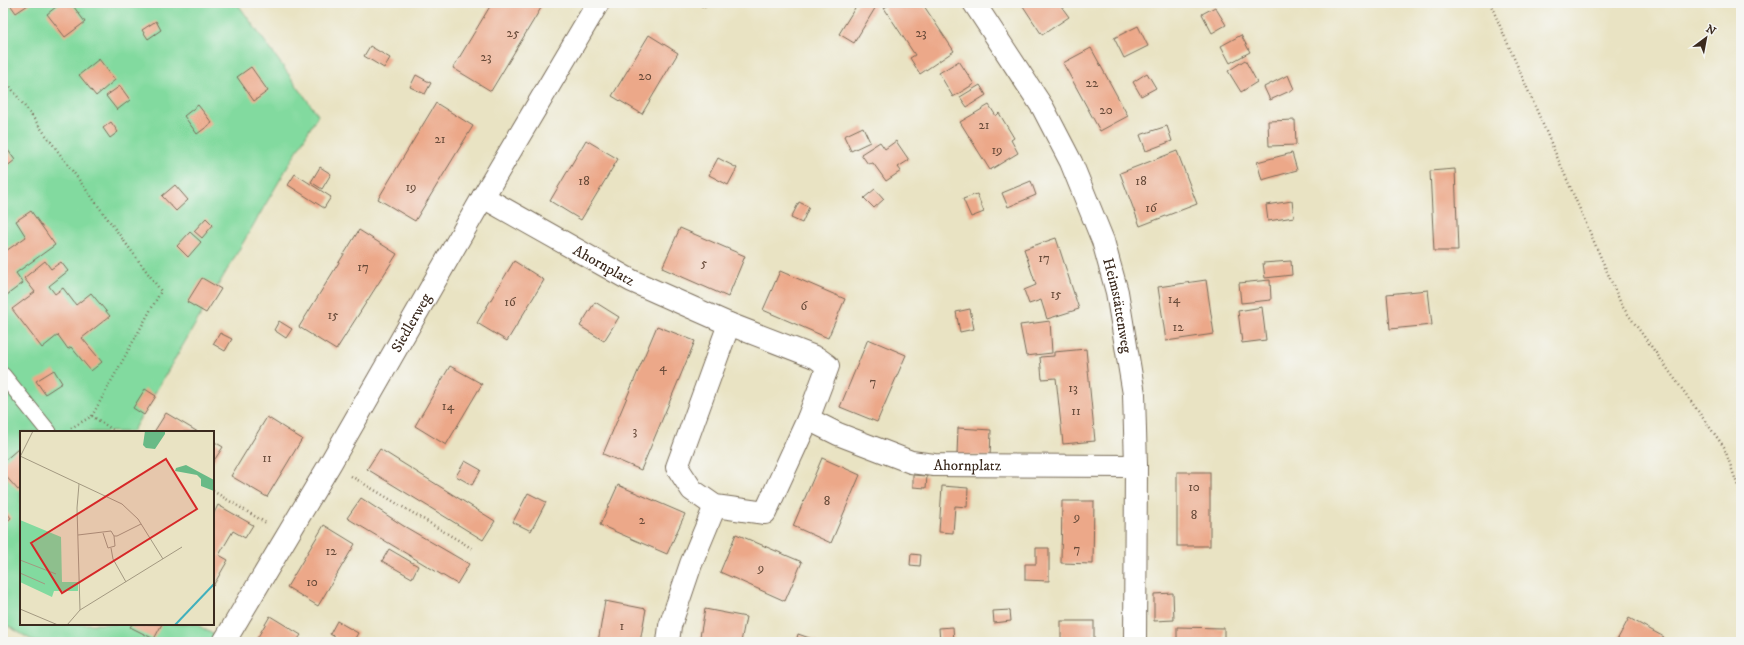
<svg xmlns="http://www.w3.org/2000/svg" width="1744" height="645" viewBox="0 0 1744 645" font-family="'IM FELL DW Pica',serif">
  <rect width="100%" height="100%" fill="#f6f6f2"/>
  <filter id="ink" filterUnits="userSpaceOnUse"><feTurbulence type="fractalNoise" baseFrequency=".025" numOctaves="2"/><feDisplacementMap in="SourceGraphic" scale="8" xChannelSelector="R" yChannelSelector="G"/><feConvolveMatrix kernelMatrix="1 2 1 2 8 2 1 2 1" color-interpolation-filters="sRGB"/></filter>
  <filter id="wash" filterUnits="userSpaceOnUse"><feTurbulence type="fractalNoise" baseFrequency=".012" numOctaves="4" result="noise"/><feDisplacementMap in="SourceGraphic" scale="16" xChannelSelector="R" yChannelSelector="G"/><feGaussianBlur stdDeviation="0.9" result="paint"/><feColorMatrix in="noise" values="0 0 0 0 0 0 0 0 0 0 0 0 0 0 0 0 0 1.4 0 .05"/><feComposite in="paint" operator="in"/></filter>
  <g filter="url(#wash)">
    <rect width="100%" height="100%" fill="#e9e3c3"/>
    <polygon fill="#82da9f" stroke="#5e825e" points="3,3 237,3 318,115 132,432 21,432 21,624 196,624 214,635 210,642 35,642 3,623"/>
    <g id="blocks">
      <g fill="#eca889">
        <polygon points="9,3 31,3 16,13"/>
        <polygon points="61,3 71,3 85,22 65,37 47,14"/>
        <polygon points="492,3 544,3 491,91 453,68"/>
        <polygon points="696,3 708,3 705,8"/>
        <polygon points="858,3 873,3 877,5 854,43 839,34"/>
        <polygon points="892,3 922,3 954,51 920,74 910,58 915,55 884,8"/>
        <polygon points="1021,3 1065,3 1061,6 1069,17 1042,35"/>
        <polygon points="1215,7 1226,25 1212,33 1202,14"/>
        <polygon points="156,21 161,30 148,39 142,30"/>
        <polygon points="1138,26 1148,46 1124,58 1114,38"/>
        <polygon points="649,35 678,53 642,114 612,96"/>
        <polygon points="1241,35 1250,52 1230,63 1221,46"/>
        <polygon points="370,46 390,58 384,68 364,56"/>
        <polygon points="1091,48 1128,116 1100,131 1063,63"/>
        <polygon points="99,59 115,80 96,96 79,75"/>
        <polygon points="1245,60 1257,82 1241,92 1228,71"/>
        <polygon points="959,61 974,84 953,97 939,73"/>
        <polygon points="251,67 268,91 254,101 237,77"/>
        <polygon points="1147,73 1156,88 1141,96 1133,82"/>
        <polygon points="416,75 431,83 425,94 410,87"/>
        <polygon points="1288,75 1294,89 1270,100 1264,87"/>
        <polygon points="980,85 986,95 967,107 960,97"/>
        <polygon points="120,86 130,100 117,110 106,96"/>
        <polygon points="436,103 473,126 415,221 378,199"/>
        <polygon points="198,105 212,123 197,134 184,116"/>
        <polygon points="989,105 996,116 999,113 1014,138 1011,140 1018,153 990,170 960,122"/>
        <polygon points="1295,120 1296,145 1269,146 1268,121"/>
        <polygon points="111,122 118,132 110,138 103,128"/>
        <polygon points="1167,126 1172,141 1146,151 1140,135"/>
        <polygon points="863,127 870,142 851,151 844,136"/>
        <polygon points="586,140 618,159 581,220 550,201"/>
        <polygon points="896,141 909,160 898,167 901,171 886,181 873,163 868,164 861,154 880,142 885,149"/>
        <polygon points="5,146 15,160 6,167 3,163 3,147"/>
        <polygon points="1177,151 1197,204 1140,226 1120,173"/>
        <polygon points="1292,153 1297,170 1262,180 1257,162"/>
        <polygon points="718,158 737,168 728,185 709,175"/>
        <polygon points="320,167 331,174 322,189 311,182"/>
        <polygon points="1455,169 1458,251 1434,251 1430,171"/>
        <polygon points="295,174 331,197 324,208 288,185"/>
        <polygon points="1031,181 1036,195 1008,207 1002,193"/>
        <polygon points="175,185 188,200 176,211 162,196"/>
        <polygon points="875,189 884,199 874,208 864,198"/>
        <polygon points="977,194 984,212 971,217 963,199"/>
        <polygon points="1292,201 1294,217 1268,221 1266,205"/>
        <polygon points="799,202 809,207 802,223 791,218"/>
        <polygon points="31,211 55,245 16,273 23,283 3,298 3,253 26,237 16,221"/>
        <polygon points="206,218 213,225 202,238 194,231"/>
        <polygon points="680,228 745,256 728,297 662,268"/>
        <polygon points="359,230 397,254 336,350 299,327"/>
        <polygon points="190,232 201,242 188,257 177,246"/>
        <polygon points="1056,238 1079,309 1047,319 1041,300 1029,304 1024,290 1036,285 1024,249"/>
        <polygon points="45,261 51,269 61,262 68,271 49,286 55,294 63,288 76,305 91,293 110,316 82,338 102,362 91,371 71,347 68,349 58,335 42,348 12,309 35,292 24,278"/>
        <polygon points="514,261 544,280 507,341 477,323"/>
        <polygon points="1291,261 1292,275 1265,278 1263,263"/>
        <polygon points="780,271 845,299 828,338 763,310"/>
        <polygon points="202,278 221,289 206,313 187,302"/>
        <polygon points="1206,280 1214,334 1166,341 1158,287"/>
        <polygon points="1270,280 1271,300 1241,303 1239,283"/>
        <polygon points="1428,290 1432,325 1390,329 1387,294"/>
        <polygon points="595,302 619,317 604,341 580,326"/>
        <polygon points="1262,307 1266,340 1242,343 1238,311"/>
        <polygon points="970,309 974,329 960,332 956,312"/>
        <polygon points="279,321 292,329 286,338 274,330"/>
        <polygon points="1050,321 1052,353 1026,356 1020,325"/>
        <polygon points="657,326 695,341 641,470 603,454"/>
        <polygon points="220,333 232,339 225,351 213,344"/>
        <polygon points="868,339 906,355 877,422 840,407"/>
        <polygon points="1086,349 1095,441 1063,444 1056,378 1042,379 1040,357 1054,356 1054,352"/>
        <polygon points="450,366 482,384 446,445 415,426"/>
        <polygon points="54,370 62,383 45,394 36,381"/>
        <polygon points="145,389 156,396 144,415 133,408"/>
        <polygon points="166,413 198,432 154,432"/>
        <polygon points="267,417 302,439 267,497 231,476"/>
        <polygon points="958,428 991,430 990,457 957,455"/>
        <polygon points="213,441 223,447 213,462"/>
        <polygon points="18,449 21,453 21,488 18,490 3,473 3,462"/>
        <polygon points="380,449 495,521 483,540 367,469"/>
        <polygon points="822,458 860,475 831,543 793,526"/>
        <polygon points="465,461 481,470 472,485 456,476"/>
        <rect x="1177" y="472" width="33" height="74"/>
        <polygon points="913,475 927,476 926,488 913,487"/>
        <polygon points="618,485 685,514 667,554 600,525"/>
        <polygon points="942,486 968,488 967,507 955,506 953,533 939,532"/>
        <polygon points="528,493 546,502 531,531 513,522"/>
        <polygon points="361,498 402,525 469,564 457,584 347,518"/>
        <polygon points="1062,501 1094,501 1093,564 1061,563"/>
        <polygon points="218,505 253,525 245,538 233,531 219,555 228,560 213,586 213,515"/>
        <polygon points="3,508 11,518 3,525"/>
        <polygon points="324,525 355,544 318,606 287,587"/>
        <polygon points="736,534 802,562 785,601 720,572"/>
        <polygon points="1036,548 1049,548 1049,581 1025,580 1025,564 1036,564"/>
        <polygon points="389,549 418,566 412,578 382,561"/>
        <polygon points="911,554 921,555 920,566 910,565"/>
        <polygon points="1173,593 1174,620 1154,621 1154,594"/>
        <polygon points="605,601 646,609 640,642 598,642"/>
        <polygon points="705,609 746,617 741,642 699,642"/>
        <polygon points="1010,610 1011,621 994,623 993,611"/>
        <polygon points="270,616 301,635 296,642 255,642"/>
        <polygon points="1629,618 1664,637 1661,642 1616,642"/>
        <polygon points="337,621 358,633 353,642 343,642 330,634"/>
        <rect x="1061" y="621" width="33" height="21"/>
        <polygon points="132,624 162,624 154,639 130,627"/>
        <polygon points="953,627 954,642 940,642 939,628"/>
        <polygon points="1177,627 1224,628 1224,642 1177,642"/>
        <polygon points="798,634 818,641 818,642 796,642"/>
      </g>
    </g>
  </g>
  <g filter="url(#ink)">
    <use href="#blocks" fill-opacity="0" stroke="#786b58" stroke-width="1"/>
    <g fill="none" stroke-linecap="round" stroke-linejoin="round">
      <defs>
        <polyline id="lane" points="3,375 49,432"/>
        <g id="street">
          <path id="s1" d="M 974,3 L 1043,108 L 1071,162 L 1103,241 L 1117,292 L 1134,394 L 1136,466 L 1135,642"/>
          <path id="s2" d="M 483,197 L 632,281 L 729,324 L 817,358 L 828,366 L 808,419 L 838,434 L 911,462 L 934,465 L 1136,466"/>
          <polyline points="729,324 677,467 692,490 715,506 765,513 808,419"/>
          <path id="s3" d="M 224,642 L 330,464 L 483,197 L 598,3"/>
          <polyline points="668,642 670,626 691,564 715,506"/>
        </g>
      </defs>
      <use href="#lane" stroke="#786b58" stroke-width="17"/>
      <use href="#street" stroke="#786b58" stroke-width="24"/>
      <g stroke="#786b58" stroke-width="2.5" stroke-dasharray="1 3" stroke-linecap="butt">
        <polyline points="1490,3 1622,306 1724,447 1741,495"/>
        <polyline points="3,77 161,291 92,416"/>
        <polyline points="71,428 92,416 116,432"/>
        <polyline points="351,476 473,549"/>
        <polyline points="213,491 266,523"/>
      </g>
      <use href="#lane" stroke="#fff" stroke-width="15"/>
      <use href="#street" stroke="#fff" stroke-width="22"/>
    </g>
  </g>
  <g text-anchor="middle" stroke-width="3" stroke-linejoin="round" paint-order="stroke">
    <g font-size="13" fill="#674a39">
      <text x="513" y="37">25</text>
      <text x="921" y="37">23</text>
      <text x="486" y="61">23</text>
      <text x="645" y="80">20</text>
      <text x="1092" y="87">22</text>
      <text x="1106" y="114">20</text>
      <text x="984" y="129">21</text>
      <text x="440" y="143">21</text>
      <text x="997" y="154">19</text>
      <text x="584" y="185">18</text>
      <text x="1141" y="185">18</text>
      <text x="411" y="191">19</text>
      <text x="1151" y="212">16</text>
      <text x="1044" y="262">17</text>
      <text x="704" y="267">5</text>
      <text x="363" y="271">17</text>
      <text x="1056" y="298">15</text>
      <text x="1174" y="303">14</text>
      <text x="510" y="306">16</text>
      <text x="804" y="310">6</text>
      <text x="333" y="319">15</text>
      <text x="1178" y="331">12</text>
      <text x="663" y="371">4</text>
      <text x="873" y="386">7</text>
      <text x="1073" y="392">13</text>
      <text x="448" y="410">14</text>
      <text x="1076" y="415">11</text>
      <text x="635" y="435">3</text>
      <text x="267" y="462">11</text>
      <text x="1194" y="491">10</text>
      <text x="827" y="505">8</text>
      <text x="1194" y="519">8</text>
      <text x="1077" y="521">9</text>
      <text x="642" y="524">2</text>
      <text x="1077" y="553">7</text>
      <text x="331" y="555">12</text>
      <text x="761" y="572">9</text>
      <text x="312" y="586">10</text>
      <text x="622" y="630">1</text>
    </g>
    <g font-size="15" fill="#3b2a1e" stroke="#f6f6f2">
      <text dy="5" stroke="none"><textPath href="#s2" startOffset="139">Ahornplatz</textPath></text>
      <text dy="5" stroke="none"><textPath href="#s1" startOffset="338">Heimstättenweg</textPath></text>
      <text dy="5" stroke="none"><textPath href="#s3" startOffset="370">Siedlerweg</textPath></text>
      <text dy="5" stroke="none"><textPath href="#s2" startOffset="610">Ahornplatz</textPath></text>
    </g>
  </g>
  <g transform="translate(20 431)">
    <rect width="194" height="194" fill="#e9e3c3"/>
    <path d="M 0,89 L 41,106 L 42,151 L 58,151 L 58,160 L 34,160 L 32,166 L 0,151 Z" fill="#82da9f"/>
    <path d="M 125,0 L 145,0 L 145,3 L 135,18 L 126,17 L 123,14 ZM 166,34 L 194,49 L 194,60 L 181,55 L 181,48 L 177,44 L 155,40 L 156,37 Z" fill="#69ba86"/>
    <path fill="none" stroke="#41b0bd" stroke-width="2" d="M 155,194 L 194,153"/>
    <path fill="none" stroke="#a39981" stroke-width="1" d="M 0,25 L 102,73 L 118,88 L 143,128M 0,26 L 13,0M 59,53 L 57,77 L 60,179M 83,102 L 88,117 L 95,115 L 94,105M 58,104 L 91,100 L 94,105 L 97,105 L 121,93M 91,117 L 93,128 L 106,151M 0,129 L 36,143M 0,142 L 25,153M 0,178 L 38,194M 47,194 L 60,179 L 162,116"/>
    <path fill="#d62828" fill-opacity="0.15" stroke="#d62828" stroke-width="2" d="M 146,28 L 177,78 L 42,162 L 11,112 Z"/>
    <rect width="194" height="194" fill="none" stroke="#3b2a1e" stroke-width="2"/>
  </g>
  <rect width="1744" height="645" fill="none" stroke="#f6f6f2" stroke-width="16"/>
  <g transform="translate(1706 38) rotate(32)" stroke="#f6f6f2" stroke-width="3" paint-order="stroke">
  <path d="M0-3L7 15L0 10L-7 15Z" fill="#3b2a1e"/>
  <text y="-6" font-size="11" font-weight="bold" text-anchor="middle" fill="#3b2a1e">N</text>
  </g>
</svg>
